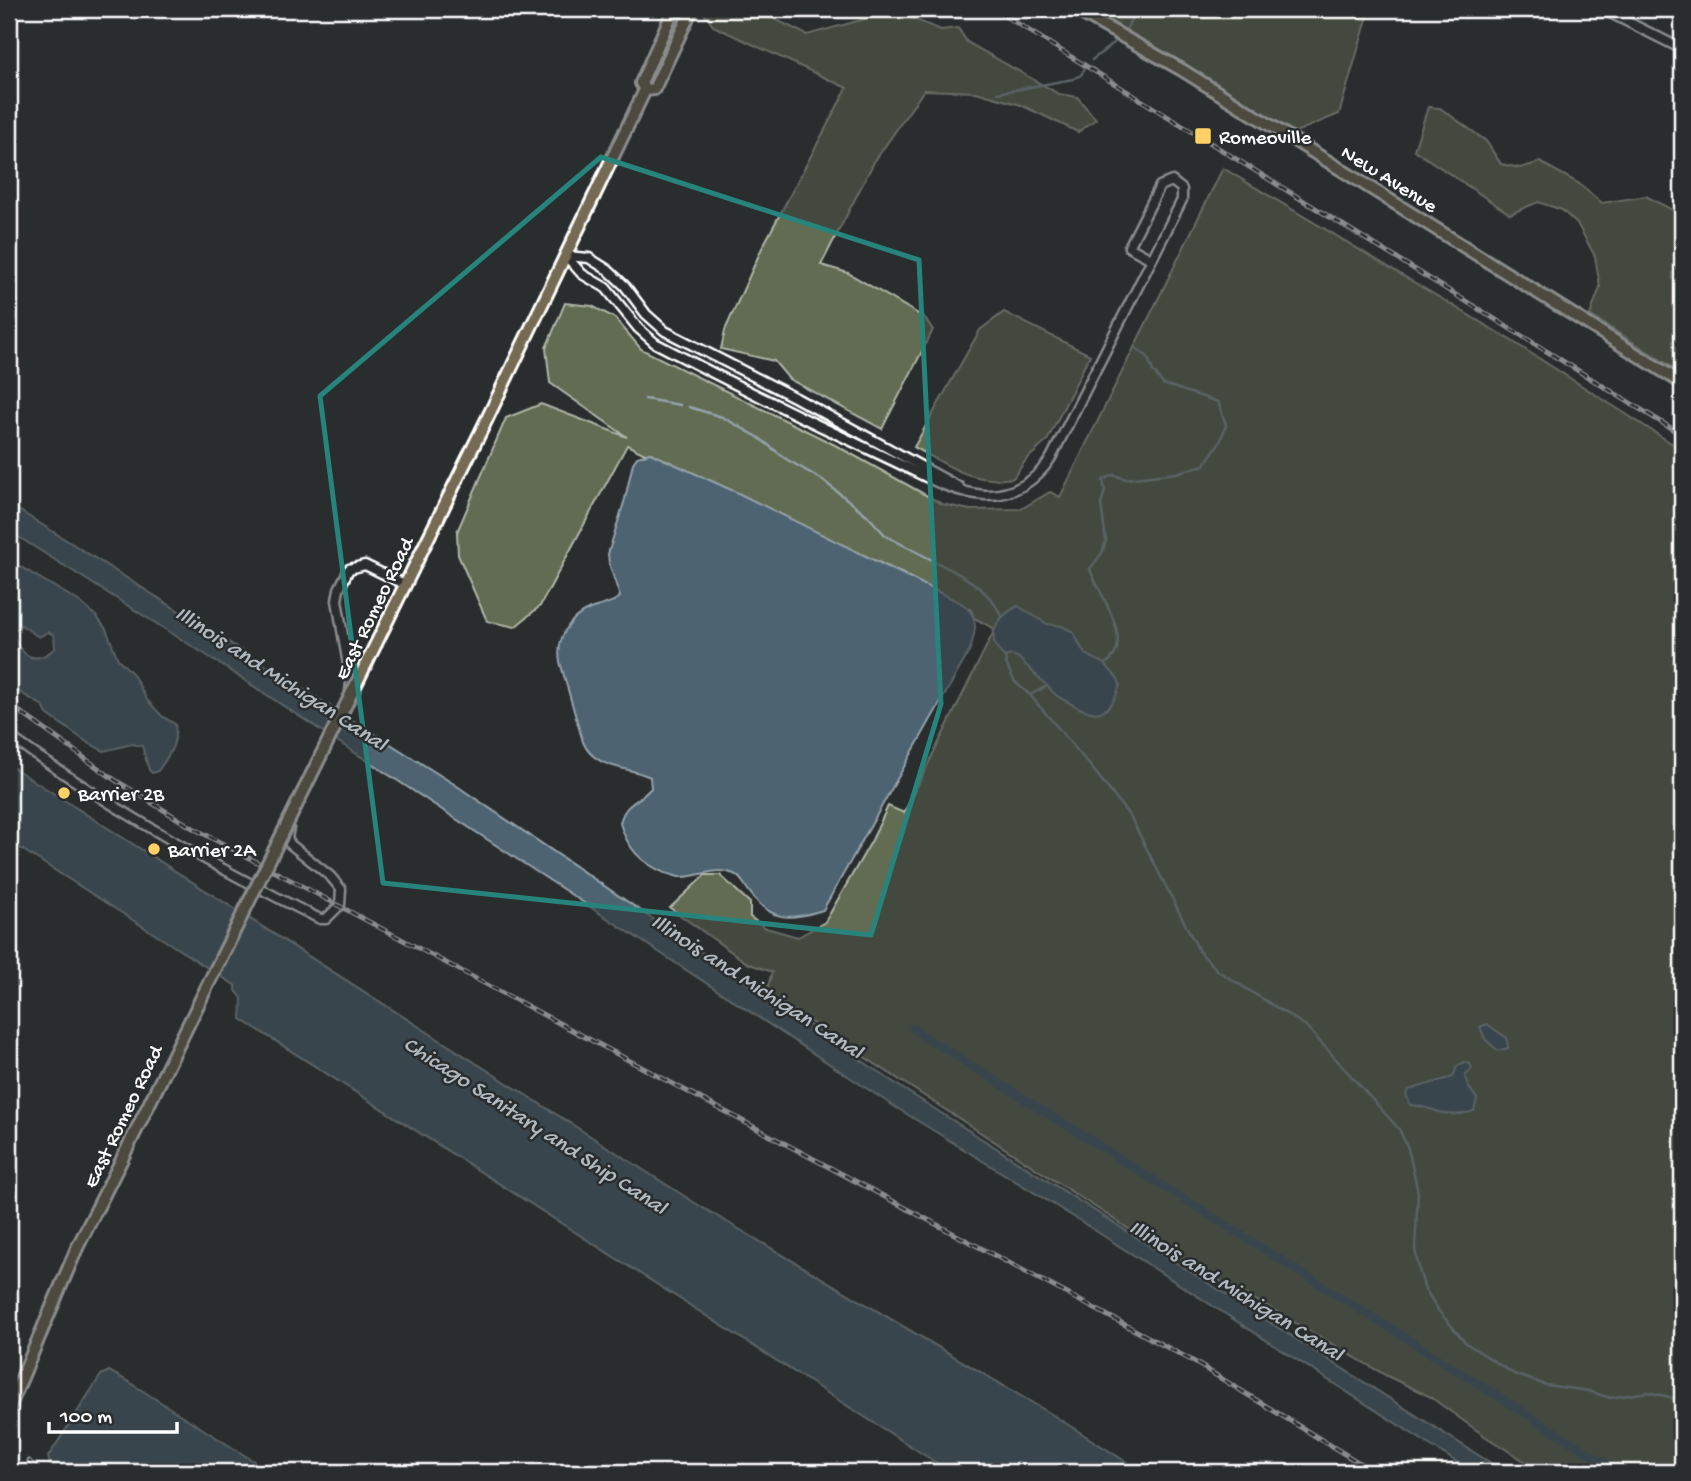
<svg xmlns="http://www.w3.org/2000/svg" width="1691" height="1481" viewBox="0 0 1691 1481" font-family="'Gochi Hand',sans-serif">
  <rect width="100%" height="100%" fill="#2a2d2e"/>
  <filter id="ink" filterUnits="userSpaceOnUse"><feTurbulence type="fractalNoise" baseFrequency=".0143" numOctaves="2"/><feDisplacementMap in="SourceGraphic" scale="14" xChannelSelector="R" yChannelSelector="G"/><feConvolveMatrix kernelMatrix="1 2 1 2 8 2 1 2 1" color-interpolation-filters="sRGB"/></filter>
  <g filter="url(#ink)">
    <g fill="#626c52" stroke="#b0b6a8" stroke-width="2">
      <polygon points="704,9 754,9 807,35 894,11 941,30 958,28 967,42 1059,94 1077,97 1096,119 1078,132 1021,105 976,92 924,90 874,162 821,265 848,273 925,318 933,330 882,429 789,379 774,361 721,349 725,330 762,248 847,88 713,26 703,12"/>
      <polygon points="1092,9 1370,9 1339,114 1291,134"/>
      <polygon points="1428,107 1440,108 1486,141 1501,164 1520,168 1540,162 1578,183 1602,203 1646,196 1682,215 1682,373 1590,315 1600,287 1595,256 1578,225 1562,210 1538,202 1510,214 1414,150"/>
      <polygon points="1223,168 1512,341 1682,450 1682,1472 1542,1472 1486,1437 1429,1396 1387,1376 1265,1305 1158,1248 766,993 772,972 747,963 670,908 705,875 720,875 750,903 750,917 766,928 798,937 825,922 872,840 888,806 904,813 995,629 974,618 971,610 901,573 651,453 645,454 627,445 540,606 515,627 487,621 458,555 457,532 506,418 541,404 627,437 550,383 546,348 565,303 592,306 615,318 641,349 835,445 942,504 970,510 1021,509 1050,492 1060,497"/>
      <path d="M 1004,312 L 1090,355 L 1047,441 L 1026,460 L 1013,478 C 973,485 948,465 914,447 L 980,330 Z"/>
    </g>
    <g fill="#4d6471" stroke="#94a2aa" stroke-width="2" fill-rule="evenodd">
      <path d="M 650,453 L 738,493 L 963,604 C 981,618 975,634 969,652 L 823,910 C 789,920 771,923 748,890 C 743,883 742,878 734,874 C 715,866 700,877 681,877 C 676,877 670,874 665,873 C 641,863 627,848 620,823 C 625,802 638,803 651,788 L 650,777 C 628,766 595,770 583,742 L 560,662 C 556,640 568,618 590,609 C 600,605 612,604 620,597 L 609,563 L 608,554 L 625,499 L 633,463 L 637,457 Z"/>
      <polygon points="9,504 454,784 902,1088 1505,1472 1472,1472 1077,1219 892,1105 203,653 9,531"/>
      <path d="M 9,560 L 80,602 L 97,617 L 106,629 L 118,659 L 133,674 L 147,700 L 162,716 L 175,724 C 178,744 169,755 158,771 L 152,773 L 149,770 L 142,746 L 132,744 L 104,751 L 88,743 L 47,714 L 43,706 L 9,686 ZM 21,625 L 39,637 L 48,632 L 54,635 L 55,648 C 33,668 20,654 12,632 Z"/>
      <path d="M 1018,606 L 1047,624 L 1062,626 L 1073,632 L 1085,654 L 1105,664 L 1118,679 L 1120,685 C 1107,727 1088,713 1057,696 L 1019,658 L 1012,655 L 1005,657 C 983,639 996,617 1018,606 Z"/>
      <polygon points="9,765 700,1206 1053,1415 1142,1472 951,1472 241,1019 242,998 236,991 236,986 9,841"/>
      <polygon points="1487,1024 1507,1038 1508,1048 1498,1051 1485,1039 1480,1027"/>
      <path d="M 1465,1062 L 1470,1064 L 1472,1068 L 1465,1076 L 1468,1086 L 1477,1099 L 1474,1111 C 1443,1121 1435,1106 1410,1105 L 1406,1094 L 1408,1090 L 1453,1077 L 1457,1066 Z"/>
      <polygon points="109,1371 124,1379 271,1472 60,1472 51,1467 48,1457 101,1375"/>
    </g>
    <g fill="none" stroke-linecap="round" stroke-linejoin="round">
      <g stroke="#94a2aa" stroke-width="2.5">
        <polyline points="1126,30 1136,9"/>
        <polyline points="1092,60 1119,39"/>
        <polyline points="998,93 1073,79 1081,75 1085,68"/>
        <polyline points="645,399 680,405"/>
        <polyline points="689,407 722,417 758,437 786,459 821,479 867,515 886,536 961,575 979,587 992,600 1002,616"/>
        <polyline points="1005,657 1007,666 1015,682 1030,695 1092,768 1131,818 1199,951 1218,971 1306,1026 1399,1129 1408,1148 1418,1192 1415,1249 1419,1269 1424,1287 1438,1310 1466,1343 1514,1374 1546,1385 1589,1391 1610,1398 1648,1392 1682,1400"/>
        <path d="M 1105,664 C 1138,644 1098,593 1090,569 L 1102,553 L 1106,541 L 1101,504 L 1105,491 L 1103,480 L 1113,475 L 1126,479 L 1176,473 L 1204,465 L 1220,442 L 1226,425 L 1218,402 L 1163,384 L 1153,371 L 1147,356 L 1134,347"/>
        <polyline points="1030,695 1047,686"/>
      </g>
      <polyline stroke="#4d6471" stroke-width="9" points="913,1029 1619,1472"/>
      <defs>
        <g id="minor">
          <polyline points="1602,9 1682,49"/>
          <path d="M 566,256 L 582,274 L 606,288 L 638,328 L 655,343 C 731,383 808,421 885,457 C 916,471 950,493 985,495 C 1013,496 1036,481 1051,458 L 1182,200 L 1182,189 L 1172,181 L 1160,186 L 1129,247 L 1151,259"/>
          <polyline points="566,256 589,258 608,270 625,286 646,314 665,331 796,398 959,487"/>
          <polyline points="350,692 351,683 337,600 339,589 349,569 365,565 406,585"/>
          <path d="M 9,736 C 107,806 212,866 320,919 L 326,919 L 340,905 L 341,889 L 330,876 L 290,844 L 287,838 L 289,828"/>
        </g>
        <g id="major">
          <polyline points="1074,9 1182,70 1682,383"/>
          <polyline points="645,90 654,89 692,9"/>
          <polyline points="367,662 486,421 645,90 641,83 674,9"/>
          <polyline points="9,1408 77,1248 122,1159"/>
        </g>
      </defs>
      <use href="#minor" stroke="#fff" stroke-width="13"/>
      <use href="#major" stroke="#fff" stroke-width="16"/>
      <use href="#minor" stroke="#2a2d2e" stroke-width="8"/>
      <use href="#major" stroke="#756b52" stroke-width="10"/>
      <defs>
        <g id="rail">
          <polyline points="994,9 1682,435"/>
          <polyline points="9,704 115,780 193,828 1191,1360 1374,1472"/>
          <polyline points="29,1461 40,1472"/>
        </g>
      </defs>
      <use href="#rail" stroke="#fff" stroke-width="5"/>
      <use href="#rail" stroke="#2a2d2e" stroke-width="2.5" stroke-dasharray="8" stroke-linecap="butt"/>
      <defs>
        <polyline id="major-bridge" points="122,1159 367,662"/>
      </defs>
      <use href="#major-bridge" stroke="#fff" stroke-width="16" stroke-linecap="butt"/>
      <use href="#major-bridge" stroke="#756b52" stroke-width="10"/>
    </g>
  </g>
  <path d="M0 0H1691V1481H0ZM 601,157 L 919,260 L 941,704 L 871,935 L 383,883 L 320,396 Z" fill="#2a2d2e" fill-opacity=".55" fill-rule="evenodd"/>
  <path fill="none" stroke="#27847c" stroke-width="5" stroke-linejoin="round" d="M 601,157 L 919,260 L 941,704 L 871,935 L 383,883 L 320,396 Z"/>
  <g fill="#ffd166" stroke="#2a2d2e" stroke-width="2.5">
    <rect x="1194" y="127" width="18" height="18" rx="3.5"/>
    <circle cx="64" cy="793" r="7"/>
    <circle cx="154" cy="849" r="7"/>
  </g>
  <g text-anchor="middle" stroke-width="5" stroke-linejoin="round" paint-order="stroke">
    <g font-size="21" fill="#fff" stroke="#2a2d2e" text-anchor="start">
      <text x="1219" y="143">Romeoville</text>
      <text x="78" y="800">Barrier 2B</text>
      <text x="168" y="856">Barrier 2A</text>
    </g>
    <g font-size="21" fill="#fff" stroke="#2a2d2e">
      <text transform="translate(1390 178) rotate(32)" y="7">New Avenue</text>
      <text transform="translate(373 608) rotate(-64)" y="7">East Romeo Road</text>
      <text transform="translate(122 1116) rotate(-64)" y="7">East Romeo Road</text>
    </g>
    <g font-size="23" font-style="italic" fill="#afb9bf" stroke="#2a2d2e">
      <text transform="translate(282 677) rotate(33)" y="8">Illinois and Michigan Canal</text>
      <text transform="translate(758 985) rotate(33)" y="8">Illinois and Michigan Canal</text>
      <text transform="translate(536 1124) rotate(33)" y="8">Chicago Sanitary and Ship Canal</text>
      <text transform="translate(1237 1289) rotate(32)" y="8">Illinois and Michigan Canal</text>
    </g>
  </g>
  <rect width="1691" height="1481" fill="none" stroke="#2a2d2e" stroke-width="35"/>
  <rect x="18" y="18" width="1656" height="1446" fill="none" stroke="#fff" stroke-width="2.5" filter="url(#ink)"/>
  <path d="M49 1422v10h128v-10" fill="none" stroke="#ffffff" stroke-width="3.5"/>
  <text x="60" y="1422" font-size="21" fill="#ffffff" stroke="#2a2d2e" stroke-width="5" paint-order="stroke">100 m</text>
</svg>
